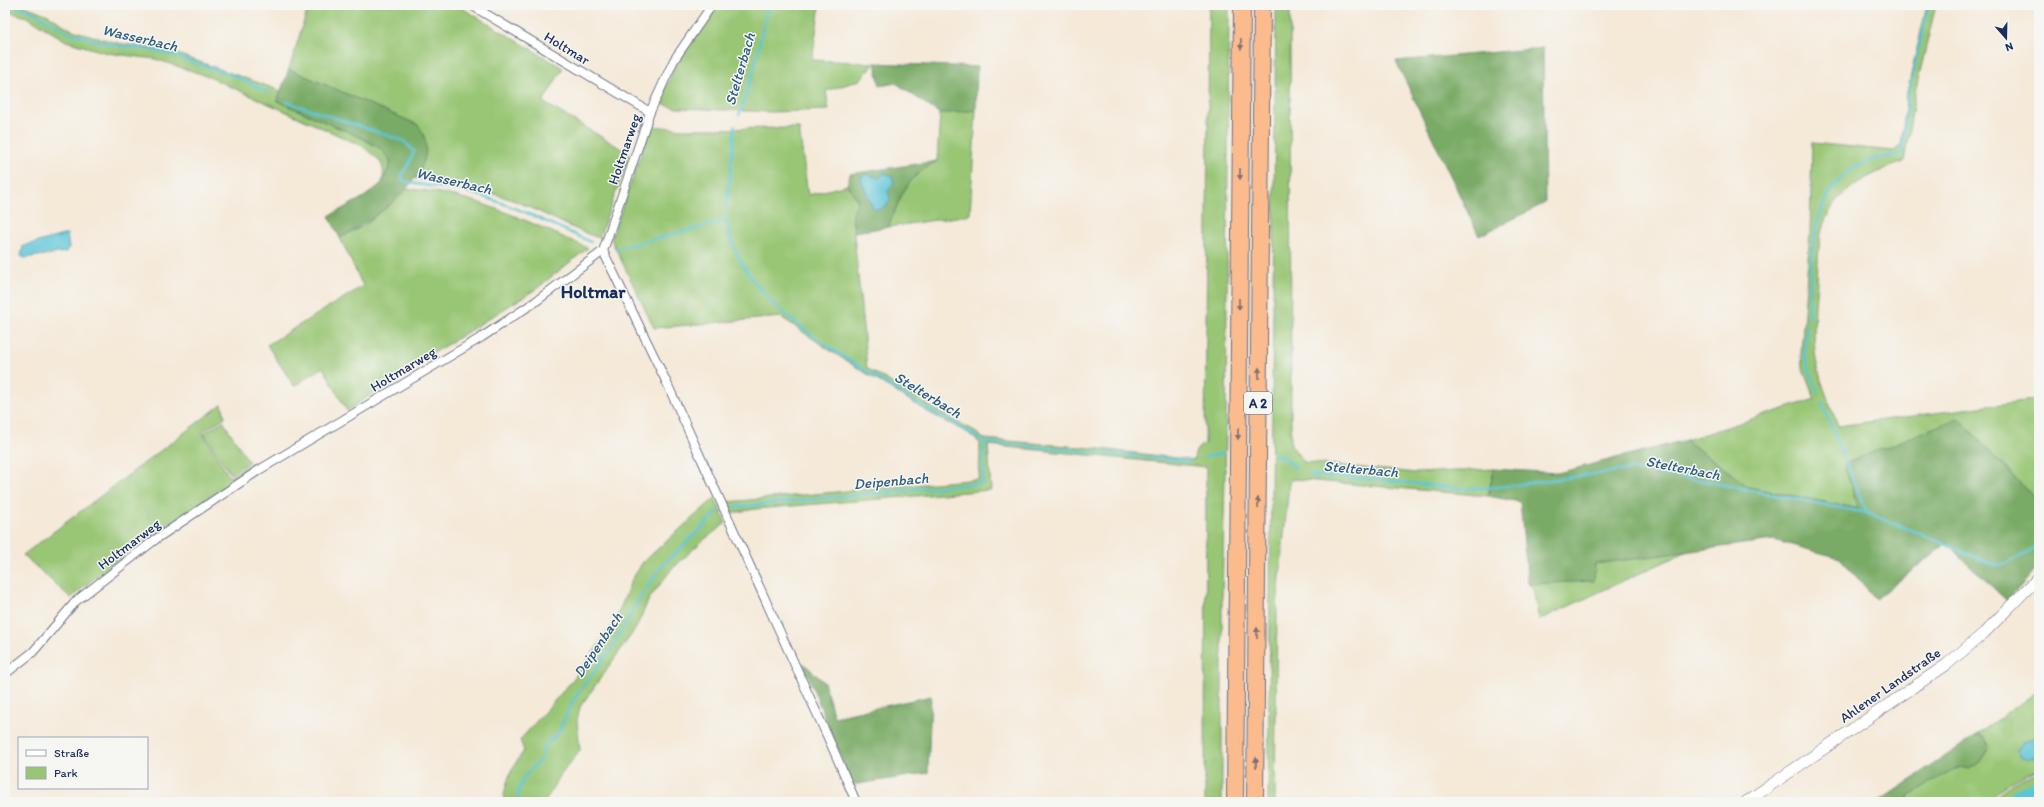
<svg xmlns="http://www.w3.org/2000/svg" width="2044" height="807" viewBox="0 0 2044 807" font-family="Itim,sans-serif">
  <rect width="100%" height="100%" fill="#f6f6f2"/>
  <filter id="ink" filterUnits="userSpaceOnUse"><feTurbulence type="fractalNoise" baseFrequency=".025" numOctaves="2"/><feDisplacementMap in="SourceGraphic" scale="8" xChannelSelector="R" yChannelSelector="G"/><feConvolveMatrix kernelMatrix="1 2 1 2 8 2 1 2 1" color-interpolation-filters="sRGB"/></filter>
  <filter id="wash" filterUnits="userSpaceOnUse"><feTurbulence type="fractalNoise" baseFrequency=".012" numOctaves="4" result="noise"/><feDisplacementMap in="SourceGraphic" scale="16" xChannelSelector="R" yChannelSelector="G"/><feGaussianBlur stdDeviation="0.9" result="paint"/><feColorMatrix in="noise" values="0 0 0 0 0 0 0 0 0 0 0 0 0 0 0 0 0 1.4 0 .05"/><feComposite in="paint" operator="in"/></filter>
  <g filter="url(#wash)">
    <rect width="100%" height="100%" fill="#f5e9d8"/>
    <g fill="#99c674" stroke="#5a7a69">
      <path d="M 5,5 L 23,5 L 48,15 L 72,30 L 117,43 L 169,51 L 281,91 L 277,101 L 362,138 L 382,149 L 391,162 L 382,183 C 387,162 377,158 362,146 L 207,76 L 155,59 L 107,53 L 66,41 L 27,17 L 5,11 Z"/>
      <path d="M 309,5 L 457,5 L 563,68 L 543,102 L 630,154 L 599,238 C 568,228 540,210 510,199 C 478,188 447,182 414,178 L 421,170 L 418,125 L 289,69 Z"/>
      <polygon points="716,5 820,5 812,60 875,63 860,80 826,91 829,110 771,112 677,108 659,103 676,65"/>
      <path d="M 1209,5 L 1229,5 L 1226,435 L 1222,597 L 1222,802 L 1205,802 L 1206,467 L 988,445 L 991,490 L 755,509 L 732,513 L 727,502 L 979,479 L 980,443 L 968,433 L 928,412 L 834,353 L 781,317 L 654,328 L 611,239 L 651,126 L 685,129 L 799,128 L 808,195 L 847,185 L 858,201 L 852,214 L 867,368 L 941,413 L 971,429 L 984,439 L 1091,448 L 1194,460 C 1195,451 1197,447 1205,444 Z"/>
      <polygon points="1276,5 1290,5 1291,445 1304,462 1416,473 1494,469 1488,496 1293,479 1289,484 1277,607 1275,802 1268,802"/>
      <path d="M 1927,5 L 1936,5 L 1915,93 L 1904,162 C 1868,174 1830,193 1821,233 C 1818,249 1818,266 1817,282 C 1815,305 1813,328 1815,351 C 1817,376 1830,403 1838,426 L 2039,399 L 2039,503 L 1958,418 L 1859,509 L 1749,487 L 1686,440 L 1815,399 L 1802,366 L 1801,354 L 1810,232 L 1812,143 L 1894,151 L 1901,145 L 1907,92 Z"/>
      <path d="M 976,110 L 970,215 L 888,227 C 902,195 905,178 937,161 L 940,114 Z"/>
      <path d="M 406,189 C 472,192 528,222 588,248 L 536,289 L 405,371 L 347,411 L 323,367 L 294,386 L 267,345 L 363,286 L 340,238 L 365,225 Z"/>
      <path d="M 222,404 L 225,417 L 202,432 L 229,477 L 252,463 L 258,466 C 195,508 128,548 71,598 L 23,555 Z"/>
      <polygon points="223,421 249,462 230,474 204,433"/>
      <path d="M 715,498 L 726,523 L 700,543 L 671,570 L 649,599 L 636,628 L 580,707 L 577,720 L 580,750 L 560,776 L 545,802 L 503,802 C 506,780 511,768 524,751 L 520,740 L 571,682 L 615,622 L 631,581 L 643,562 Z"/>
      <polygon points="1688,551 1539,620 1533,589 1528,584 1594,581 1594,564"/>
      <path d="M 2039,690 L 2039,743 L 2032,738 C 2022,746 2018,742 2020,757 C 2028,760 2032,759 2039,756 L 2039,769 C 2020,776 2002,785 1989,802 L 1911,802 L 1908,796 C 1935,779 1948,768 1980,763 C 1986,750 1996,744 1978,734 Z"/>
      <path d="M 2039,772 L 2039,802 L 1993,802 C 2004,787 2021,777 2039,772 Z"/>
    </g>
    <g fill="#7aab66" stroke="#4a6d62">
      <polygon points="1543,48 1545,203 1479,236 1396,61"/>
      <polygon points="875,63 977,67 976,110 940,114 896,83 880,86"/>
      <path d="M 289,69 L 418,125 C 451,170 373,220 340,238 L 329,216 L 364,197 L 382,183 L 391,162 L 381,149 L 362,138 L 277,101 Z"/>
      <path d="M 937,161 C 904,179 902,195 888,227 L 854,232 L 852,214 L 858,201 L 847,185 L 850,174 Z"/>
      <polygon points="1958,418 2039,503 2039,566 2007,601 1947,543 1876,599 1840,558 1773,540 1595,564 1594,581 1528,584 1520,502 1488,496 1494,469 1558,473 1686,440 1749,487 1858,509 1844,464"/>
      <polygon points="803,663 824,682 834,717 931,696 928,773 852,785"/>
      <polygon points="1978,734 1985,738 1989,746 1988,751 1980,763 1970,769 1959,767 1954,769 1908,796 1911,802 1878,802"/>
    </g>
    <g fill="#5cc5d7" stroke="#3c7a9a">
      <polygon points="885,173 892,176 894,182 888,191 890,198 887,205 878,210 873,208 861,180 862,176 866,174 879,178"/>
      <polygon points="67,234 69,248 66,252 24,258 21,256 23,246"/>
      <polygon points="2032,738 2039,743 2039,756 2028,760 2020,757 2017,751 2023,741 2028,741"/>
    </g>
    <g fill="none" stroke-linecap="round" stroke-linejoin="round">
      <g stroke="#5cc5d7" stroke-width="2.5">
        <polyline points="9,5 31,11 69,33 113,45 163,52 234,76 267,92"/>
        <path d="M 287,102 L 404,141 L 414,151 L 409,164 L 402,174 L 402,180 C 423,188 447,186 468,192 C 511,204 551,224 591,242"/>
        <polyline points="739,115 754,70 768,5"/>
        <polyline points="726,213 735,126"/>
        <path d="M 726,219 C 738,290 801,329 857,365 C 879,379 901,394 924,407 C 944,419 965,428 984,442 L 1190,461"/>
        <polyline points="615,249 726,221"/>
        <path d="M 1808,319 C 1812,268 1806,190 1861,164 C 1873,158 1889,157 1902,153 L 1909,90 L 1929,5"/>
        <polyline points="1807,325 1804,356 1818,393"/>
        <polyline points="1822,403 1843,455"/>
        <polyline points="1273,454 1284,457 1296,468"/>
        <polyline points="1205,457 1224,453"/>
        <polyline points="1846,463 1867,513"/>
        <polyline points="1309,475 1392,481 1465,489 1499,487 1633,469 1683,477 1867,513 1916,532 1994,565 2005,564 2039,546"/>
        <polyline points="735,507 983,483 984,442"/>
        <polyline points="518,802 518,792 524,777 541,759 545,745 557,735 574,699 613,646 641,596 661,567 718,512"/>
      </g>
      <polyline stroke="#5cc5d7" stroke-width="15" points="2013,802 2018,796 2039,786"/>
    </g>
  </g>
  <g filter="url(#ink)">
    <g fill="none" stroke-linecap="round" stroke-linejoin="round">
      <defs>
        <g id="minor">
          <polyline points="471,5 650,112"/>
          <polyline points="603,251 665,379 834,751 856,802"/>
          <polyline points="5,674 33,652 76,601 156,539 259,470 482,337 535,302 603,251 650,112 674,60 712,5"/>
        </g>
        <polyline id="tertiary" points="1746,802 1946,665 1984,633 2039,577"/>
        <g id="motorway">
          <polyline points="1235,802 1242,5"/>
          <polyline points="1255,802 1262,5"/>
        </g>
      </defs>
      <use href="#minor" stroke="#677089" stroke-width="10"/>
      <use href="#tertiary" stroke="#677089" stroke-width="12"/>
      <use href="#motorway" stroke="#677089" stroke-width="18"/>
      <use href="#minor" stroke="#fff" stroke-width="8"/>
      <use href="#tertiary" stroke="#fff" stroke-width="11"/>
      <use href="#motorway" stroke="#fbbb8c" stroke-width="16"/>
    </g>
    <defs><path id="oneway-solid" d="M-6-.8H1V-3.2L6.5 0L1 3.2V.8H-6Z"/></defs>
    <g fill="#806e73">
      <use href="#oneway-solid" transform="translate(1241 44) rotate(90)"/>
      <use href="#oneway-solid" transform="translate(1240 174) rotate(90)"/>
      <use href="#oneway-solid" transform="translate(1239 304) rotate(90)"/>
      <use href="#oneway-solid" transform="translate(1259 373) rotate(-90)"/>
      <use href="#oneway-solid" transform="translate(1238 434) rotate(90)"/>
      <use href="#oneway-solid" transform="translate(1258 503) rotate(-90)"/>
      <use href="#oneway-solid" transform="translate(1257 633) rotate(-90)"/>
      <use href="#oneway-solid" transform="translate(1256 763) rotate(-90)"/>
    </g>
  </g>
  <g text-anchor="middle" stroke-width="3" stroke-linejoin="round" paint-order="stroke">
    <rect fill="#f6f6f2" stroke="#5d6b8a" stroke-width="1" x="1244" y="392" width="28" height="22" rx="3"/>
    <g font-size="13" font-weight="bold" fill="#1b2f5e">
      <text x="1258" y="408">A 2</text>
    </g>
    <g font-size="14" fill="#1b2f5e" stroke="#f6f6f2">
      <text transform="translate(567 48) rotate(31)" y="5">Holtmar</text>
      <text transform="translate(624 149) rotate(-71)" y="5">Holtmarweg</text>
      <text transform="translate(403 369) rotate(-31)" y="5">Holtmarweg</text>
      <text transform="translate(129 544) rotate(-37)" y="5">Holtmarweg</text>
      <text transform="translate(1890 685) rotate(-35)" y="5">Ahlener Landstraße</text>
    </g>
    <g font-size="15" font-style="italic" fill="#2e5c82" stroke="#f6f6f2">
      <text transform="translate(140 38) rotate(13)" y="5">Wasserbach</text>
      <text transform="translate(740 69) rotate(-74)" y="5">Stelterbach</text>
      <text transform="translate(454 181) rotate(13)" y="5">Wasserbach</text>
      <text transform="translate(928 395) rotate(31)" y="5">Stelterbach</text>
      <text transform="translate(1683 468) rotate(11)" y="5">Stelterbach</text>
      <text transform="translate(1361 469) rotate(5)" y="5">Stelterbach</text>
      <text transform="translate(891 481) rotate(-5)" y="5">Deipenbach</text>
      <text transform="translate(598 645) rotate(-56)" y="5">Deipenbach</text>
    </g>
    <g font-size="18" font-weight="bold" fill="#1b2f5e" stroke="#f6f6f2">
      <text x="593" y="298">Holtmar</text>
    </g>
  </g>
  <rect width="2044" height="807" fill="none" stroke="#f6f6f2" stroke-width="20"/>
  <rect x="18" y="737" width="130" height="52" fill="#f6f6f2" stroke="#9ea6b7"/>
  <rect x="26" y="750" width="20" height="6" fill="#ffffff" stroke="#9ea6b7"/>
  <text x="54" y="757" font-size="12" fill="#1b2f5e">Straße</text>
  <rect x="26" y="767" width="20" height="12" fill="#99c674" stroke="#9ea6b7"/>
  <text x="54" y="777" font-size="12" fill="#1b2f5e">Park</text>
  <g transform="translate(2006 38) rotate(160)" stroke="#f6f6f2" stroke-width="3" paint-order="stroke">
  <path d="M0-3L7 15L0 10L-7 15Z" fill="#1b2f5e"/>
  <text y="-6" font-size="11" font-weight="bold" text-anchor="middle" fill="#1b2f5e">N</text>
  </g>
</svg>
